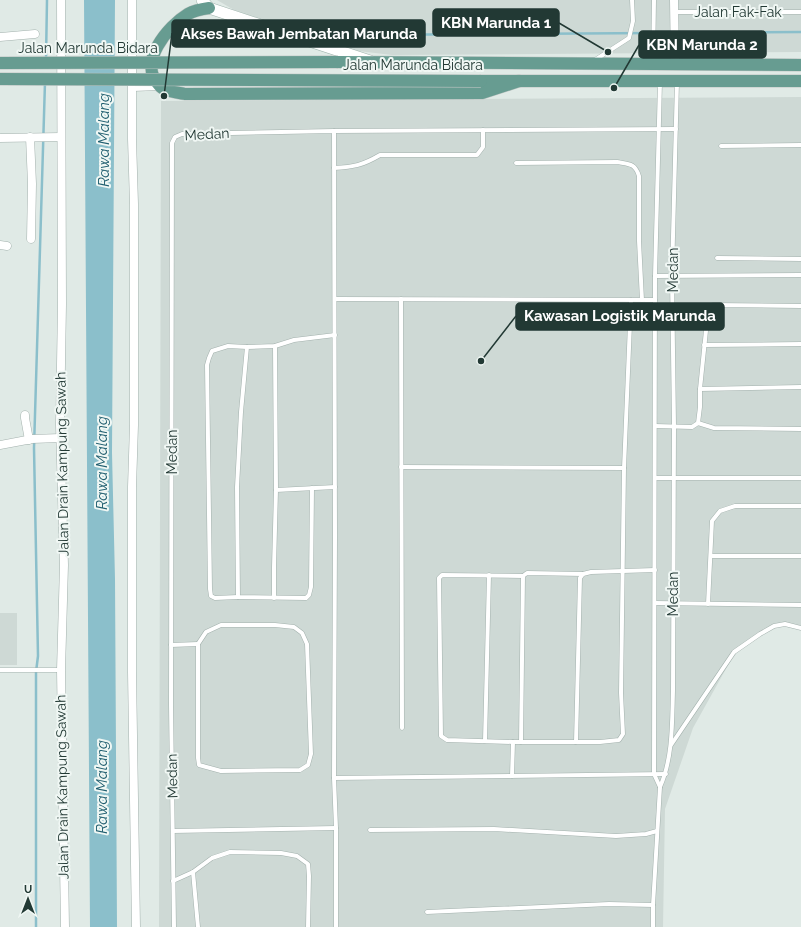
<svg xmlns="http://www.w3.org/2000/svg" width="801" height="927" viewBox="0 0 801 927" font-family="Raleway,sans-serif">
  <rect width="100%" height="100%" fill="#e0eae6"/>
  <g fill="#ced9d5">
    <polygon points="217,0 801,0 801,52 392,55 350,50 234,10"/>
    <polygon points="801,97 801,629 781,622 737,649 693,728 665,809 663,927 159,927 161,101"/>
    <rect x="0" y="613" width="17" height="52"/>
  </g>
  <polygon fill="#8bbfcb" points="84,0 115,0 112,453 115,579 117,927 90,927"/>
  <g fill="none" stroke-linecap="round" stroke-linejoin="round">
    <g stroke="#8bbfcb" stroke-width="2.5">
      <polyline points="346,35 801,32"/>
      <polyline points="46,59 47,0"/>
      <polyline points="36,927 36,672 38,656 34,448 45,82"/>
    </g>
    <defs>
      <g id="lane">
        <polyline points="675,12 801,12"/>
        <polyline points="595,60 629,38 633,21 632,0"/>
        <polyline points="653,64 654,0"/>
        <polyline points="660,82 655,276 654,774 660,787"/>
        <polyline points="334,131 676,129"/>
        <polyline points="721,146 801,145"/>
        <path d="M 516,163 L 617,162 C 629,164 635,163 639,176 L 639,241 L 642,300"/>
        <path d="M 334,168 C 354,167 363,165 380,155 L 477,155 L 483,147 L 483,130"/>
        <polyline points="717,258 801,259"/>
        <polyline points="655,276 801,275"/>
        <polyline points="335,299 655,300"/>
        <polyline points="401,299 402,728"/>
        <polyline points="704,345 801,344"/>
        <polyline points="275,346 276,490"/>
        <polyline points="700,389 801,387"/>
        <polyline points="698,423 714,428 801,429"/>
        <polyline points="655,426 692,427 698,423 700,407 700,389 708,311 709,307 713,305 801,306"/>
        <polyline points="401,467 624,468"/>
        <polyline points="655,478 801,478"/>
        <polyline points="312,488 311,587 309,595 306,598 238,597 237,487 241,412 247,347 275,346 294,340 335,335"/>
        <polyline points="711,556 801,556"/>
        <polyline points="238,597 215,598 211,596 210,589 207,365 209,358 212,351 228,346 247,347"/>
        <polyline points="274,598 274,567 276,490 335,487"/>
        <polyline points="655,603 801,605"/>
        <polyline points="708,604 712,521 720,511 735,506 801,506"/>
        <polygon points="221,625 275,625 294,627 302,633 307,644 311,754 308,765 300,770 221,771 199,765 198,758 198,644 206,632"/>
        <polyline points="171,645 198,644"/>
        <polyline points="0,670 61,670"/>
        <polyline points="485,741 489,575"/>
        <polyline points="513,742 447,740 441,736 439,578 442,575 523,576"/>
        <polyline points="521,742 523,576 527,573 583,574"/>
        <polyline points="576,742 580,578 583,574 591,572 655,570"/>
        <polyline points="671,745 734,652 760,634 774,626 785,624 801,628"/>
        <polyline points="512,776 513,742 600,742 619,740 623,734 621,693 624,468 631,300"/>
        <polyline points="334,778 336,828 336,927"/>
        <polyline points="370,830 494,829 616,836 646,834 657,831"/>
        <polyline points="173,831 336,828"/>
        <polyline points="193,872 198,927"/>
        <polyline points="173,881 193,872 212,858 230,852 281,853 297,856 308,864 309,876 308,927"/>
        <polyline points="427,912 609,904 653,905"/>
        <polyline points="174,927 171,705 172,143 175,137 182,134 334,131 335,536 334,778 666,774"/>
        <path d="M 653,927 L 653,905 L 660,787 C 673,758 672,722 673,691 L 674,426 L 672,275 L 677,82"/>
      </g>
      <g id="street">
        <polyline points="61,0 62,304 60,424 64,565 61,670 65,927"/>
        <polyline points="132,0 132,139 134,204 134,425 132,487 132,672 136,927"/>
        <polyline points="674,0 675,64"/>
        <polyline points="0,37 35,34"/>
        <polyline points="133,87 159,86"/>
        <polyline points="30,137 32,184 31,239"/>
        <polyline points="0,138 61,137"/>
        <polyline points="0,245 7,246"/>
        <polyline points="25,415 25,418 29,440"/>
        <polyline points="0,445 32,439 60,438"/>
      </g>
      <polyline id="secondary" points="202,0 209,8 370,61"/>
      <g id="primary">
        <path d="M 209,8 C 202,9 195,10 188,14 C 168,26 137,63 159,85 C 164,92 177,92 185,94 L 482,93 L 519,81"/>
        <polyline points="338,62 801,65"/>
        <polyline points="481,81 801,81"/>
      </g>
    </defs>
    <use href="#lane" stroke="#a3b1ad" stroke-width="5"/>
    <use href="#street" stroke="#a3b1ad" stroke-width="9"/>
    <use href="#secondary" stroke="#a0b5ae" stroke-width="12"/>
    <use href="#primary" stroke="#bdc4c2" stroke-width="13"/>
    <use href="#lane" stroke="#fff" stroke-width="4"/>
    <use href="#street" stroke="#fff" stroke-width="8"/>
    <use href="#secondary" stroke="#fff" stroke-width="11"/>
    <use href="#primary" stroke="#679c91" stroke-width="12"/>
    <defs>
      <g id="primary-bridge">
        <polyline points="0,63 338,62"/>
        <polyline points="0,79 481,81"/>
      </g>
    </defs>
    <use href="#primary-bridge" stroke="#bdc4c2" stroke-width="13" stroke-linecap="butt"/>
    <use href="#primary-bridge" stroke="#679c91" stroke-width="12"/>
  </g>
  <g text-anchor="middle" stroke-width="4" stroke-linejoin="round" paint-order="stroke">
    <g font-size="14" fill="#223934" stroke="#f0f7f4">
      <text x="738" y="17">Jalan Fak-Fak</text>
      <text x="88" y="53">Jalan Marunda Bidara</text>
      <text x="413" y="70">Jalan Marunda Bidara</text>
      <text transform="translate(207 134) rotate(-3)" y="5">Medan</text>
      <text transform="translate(673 270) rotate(-90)" y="5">Medan</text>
      <text transform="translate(172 452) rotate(-90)" y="5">Medan</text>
      <text transform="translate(62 464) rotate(-91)" y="5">Jalan Drain Kampung Sawah</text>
      <text transform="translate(673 594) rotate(-90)" y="5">Medan</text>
      <text transform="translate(172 776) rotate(-91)" y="5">Medan</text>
      <text transform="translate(62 787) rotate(-91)" y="5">Jalan Drain Kampung Sawah</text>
    </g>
    <g font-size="15" font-style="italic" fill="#215f70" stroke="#f0f7f4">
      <text transform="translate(104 140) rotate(-90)" y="5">Rawa Malang</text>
      <text transform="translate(102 463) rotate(-90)" y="5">Rawa Malang</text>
      <text transform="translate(102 787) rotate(-90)" y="5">Rawa Malang</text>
    </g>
  </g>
  <path fill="none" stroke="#223934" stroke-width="1.5" d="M608 52L559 23M164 96L172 33M614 88L639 45M481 361L516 316"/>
  <g fill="#223934" stroke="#f0f7f4" stroke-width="1.5">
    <circle cx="608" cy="52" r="4"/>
    <circle cx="164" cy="96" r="4"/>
    <circle cx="614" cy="88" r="4"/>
    <circle cx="481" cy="361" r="4"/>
  </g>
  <g fill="#223934" stroke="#223934" stroke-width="1.5">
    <rect x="433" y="9" width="126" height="27" rx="4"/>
    <rect x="172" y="20" width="253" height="27" rx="4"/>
    <rect x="639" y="31" width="127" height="27" rx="4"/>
    <rect x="516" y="303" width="208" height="27" rx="4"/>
  </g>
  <g font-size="15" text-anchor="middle" font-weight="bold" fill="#fff">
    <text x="496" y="28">KBN Marunda 1</text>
    <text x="299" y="39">Akses Bawah Jembatan Marunda</text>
    <text x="702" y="50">KBN Marunda 2</text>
    <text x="620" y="321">Kawasan Logistik Marunda</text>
  </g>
  <g transform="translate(28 899)" stroke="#f0f7f4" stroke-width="3" paint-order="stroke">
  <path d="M0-3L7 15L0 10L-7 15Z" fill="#223934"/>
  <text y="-6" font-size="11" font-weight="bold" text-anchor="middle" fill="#223934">U</text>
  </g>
</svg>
